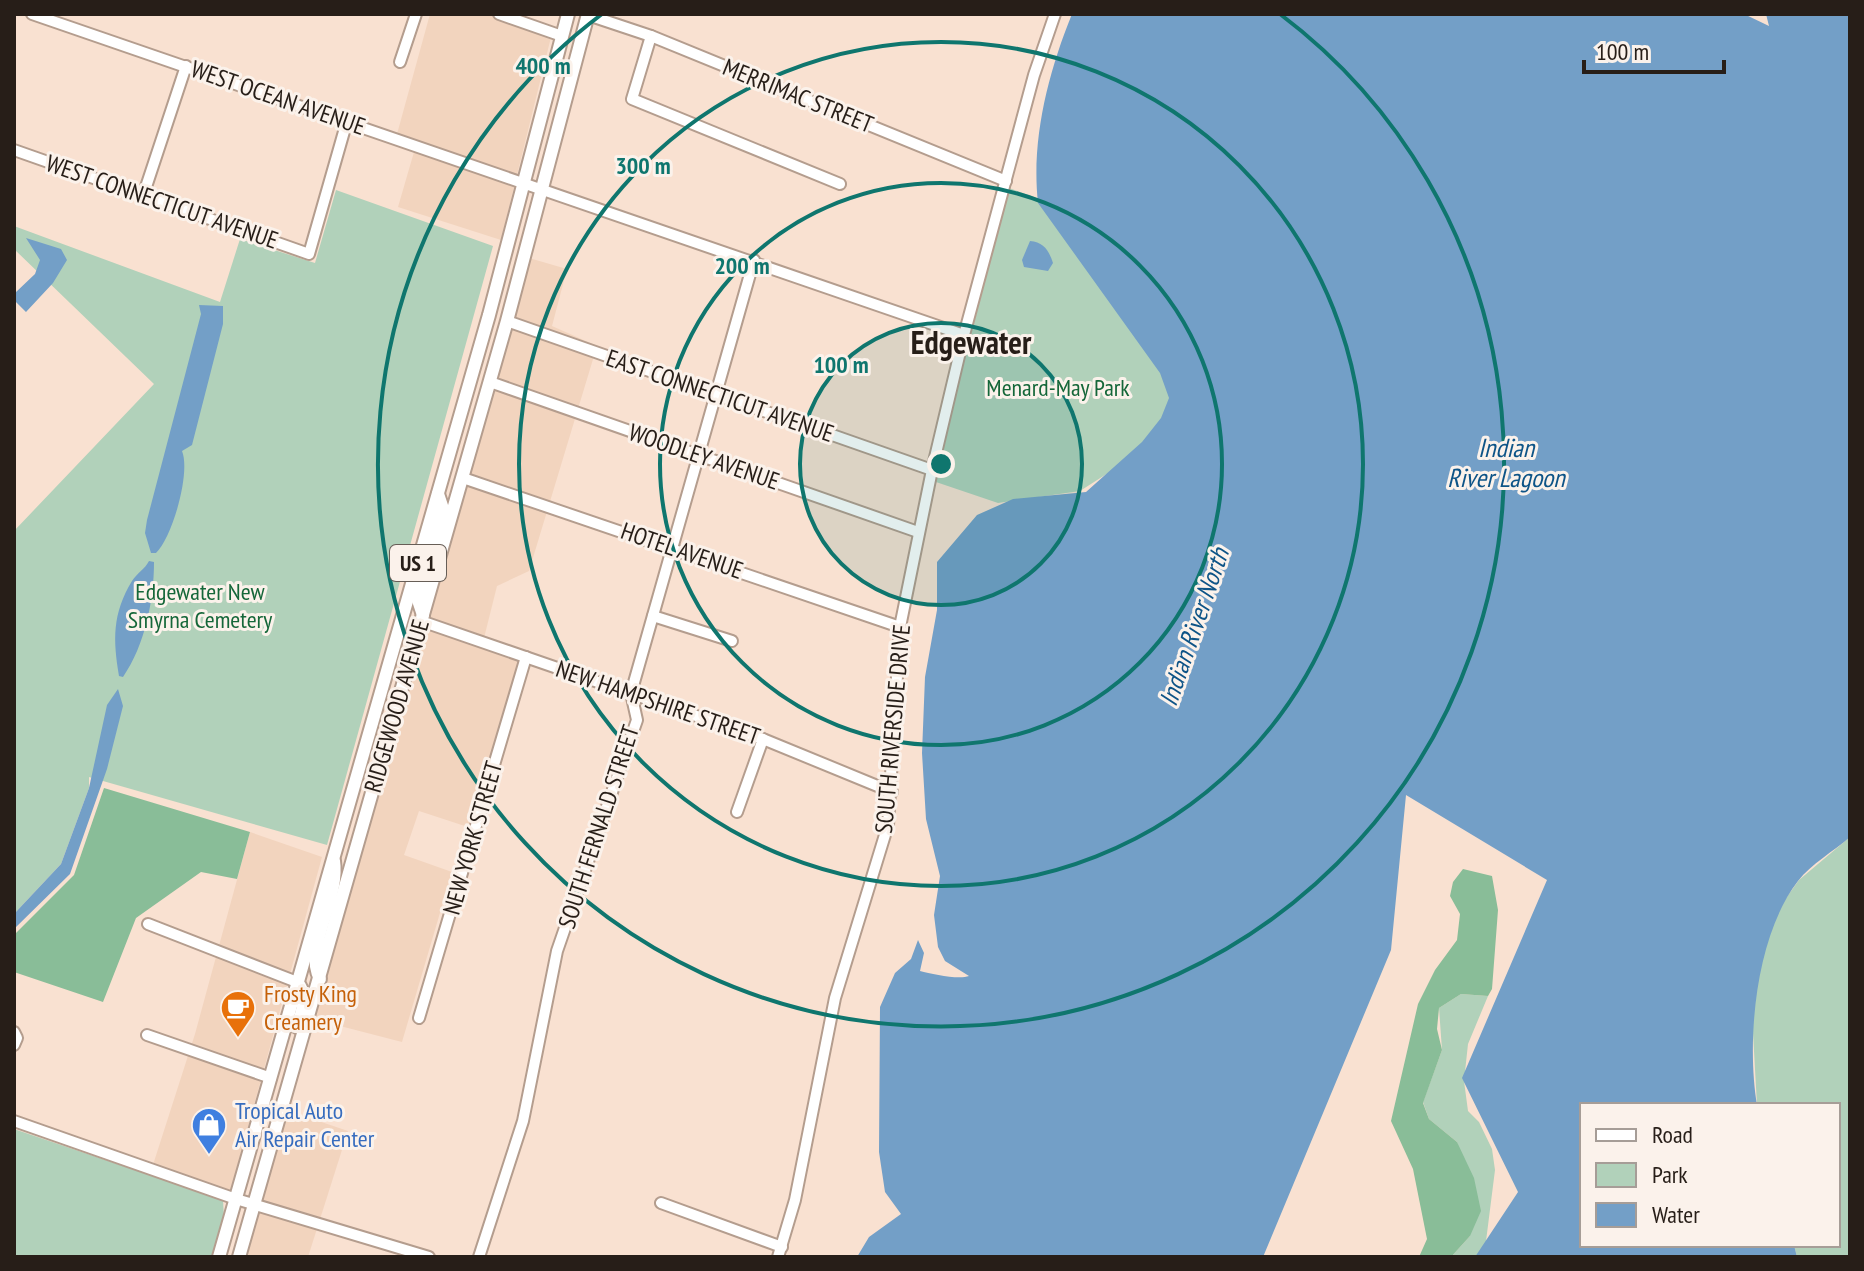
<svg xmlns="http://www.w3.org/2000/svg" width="1864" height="1271" viewBox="0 0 1864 1271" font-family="'PT Sans Narrow',sans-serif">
  <rect width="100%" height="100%" fill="#f9e1d1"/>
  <g fill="#f2d4be">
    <polygon points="430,14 496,14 552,33 501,240 398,207 414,152 394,145"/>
    <polygon points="529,258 567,269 552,326 597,346 529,571 497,586 484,638 526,652 474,829 419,811 404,855 452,872 402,1042 313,1019"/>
    <polygon points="250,832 322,857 228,1200 151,1171 195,1034"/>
    <polygon points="286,1110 348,1131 308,1257 246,1257"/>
  </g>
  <g fill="#b1d1ba">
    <polygon points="1009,188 1045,201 1194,344 1155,443 1080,491 998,503 933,481"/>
    <polygon points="336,190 493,246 327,845 89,777 89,788 61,864 14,914 14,531 154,384 14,249 14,226 220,302 240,239 315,263"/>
    <polygon points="1850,837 1850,1257 1797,1257 1794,1245 1838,1245 1838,1105 1757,1105 1752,1015 1753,944 1799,880"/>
    <polygon points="1461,994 1488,996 1468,1044 1464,1081 1468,1111 1479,1122 1492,1149 1495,1170 1484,1257 1451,1257 1470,1236 1457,1142 1429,1119 1423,1102 1442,1050 1439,1008"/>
    <polygon points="14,1129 223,1200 224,1218 212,1257 14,1257"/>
  </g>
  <g fill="#89bd98">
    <polygon points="104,788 250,832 237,879 201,872 136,918 103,1002 14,972 14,935 74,875"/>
    <polygon points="1463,869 1492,876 1498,910 1492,989 1488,996 1461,994 1439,1008 1437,1029 1442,1050 1423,1103 1429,1119 1457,1142 1474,1178 1481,1211 1470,1236 1451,1257 1419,1257 1427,1239 1413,1169 1391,1121 1418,1004 1435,970 1457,940 1460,914 1450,896 1453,882"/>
  </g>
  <g fill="#739fc7">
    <path d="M 1072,14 L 1744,14 L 1769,26 L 1766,14 L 1850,14 L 1850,837 C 1834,851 1811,864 1798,881 C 1756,935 1746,1039 1757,1105 L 1582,1105 L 1582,1245 L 1794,1245 L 1797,1257 L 1475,1257 L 1518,1192 L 1462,1078 L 1547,880 L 1406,795 L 1391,950 L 1263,1257 L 857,1257 L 869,1237 L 901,1214 L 885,1192 L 879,1152 L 880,1007 L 895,973 L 911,959 L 918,940 L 924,953 L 920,971 C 932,974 959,980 969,976 L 945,961 L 938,947 L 934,915 L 940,876 L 926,819 L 922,753 L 925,677 L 937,610 L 937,562 L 977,515 L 1013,499 L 1086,492 L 1142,442 L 1161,418 L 1169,398 L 1160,373 L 1038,203 C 1031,140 1048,73 1072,14 Z"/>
    <polygon points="26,238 61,249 67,260 53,283 26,312 15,301 15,293 35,274 40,260"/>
    <path d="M 1030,241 C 1044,242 1049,251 1053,263 L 1048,271 L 1024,267 L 1022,260 Z"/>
    <path d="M 199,305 L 223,306 L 223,324 L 192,445 L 182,451 C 191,473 172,538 156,553 L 151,553 L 145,533 L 147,520 L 201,314 Z"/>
    <path d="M 149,561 L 154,562 C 154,600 145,645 123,677 L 119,676 C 113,640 112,614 132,581 C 137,573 145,569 149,561 Z"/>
    <polygon points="118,689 123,706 107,769 70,874 14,929 14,914 61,864 89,788 107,705"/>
  </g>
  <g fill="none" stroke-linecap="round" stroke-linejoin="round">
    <defs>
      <g id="minor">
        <polyline points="32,14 964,335"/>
        <polyline points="499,14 562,36"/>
        <polyline points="588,15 651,36 1006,181"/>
        <polyline points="651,36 632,99 840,184"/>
        <polyline points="400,62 416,14"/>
        <polyline points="14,150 309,254 347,121"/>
        <polyline points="143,196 186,66"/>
        <polyline points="507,321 932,470"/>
        <polyline points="490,382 918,532"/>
        <polyline points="463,478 900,627"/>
        <polyline points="653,616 732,641"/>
        <polyline points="421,621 763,739 892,792"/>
        <polyline points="737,812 763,739"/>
        <polyline points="148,924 297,982"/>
        <polyline points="419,1018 526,657"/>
        <polyline points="14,1032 17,1038 14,1045"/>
        <polyline points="147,1035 271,1078"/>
        <polyline points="14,1121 236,1199 429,1257"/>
        <polyline points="661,1203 782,1247"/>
        <polyline points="479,1257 523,1121 557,951 637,720 631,693 754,260"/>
        <polyline points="778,1257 795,1200 835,998 888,825 900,627 932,470 964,335 1034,75 1055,14"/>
      </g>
      <g id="major">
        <polyline points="423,615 418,600 443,509 438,494"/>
        <path d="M 320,979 C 303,947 340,899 334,861"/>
        <path d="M 297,1027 C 302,1011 309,996 297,982"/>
        <polyline points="219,1257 489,315 568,14"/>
        <polyline points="239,1257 507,321 588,14"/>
      </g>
    </defs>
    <use href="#minor" stroke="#b49d8e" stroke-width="14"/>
    <use href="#major" stroke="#b49d8e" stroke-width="16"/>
    <use href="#minor" stroke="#fff" stroke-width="10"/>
    <use href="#major" stroke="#fff" stroke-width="12"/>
  </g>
  <circle cx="941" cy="464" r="141" fill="#0f766e" fill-opacity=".12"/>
  <g fill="none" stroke="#0f766e" stroke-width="4">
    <circle cx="941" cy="464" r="141"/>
    <circle cx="941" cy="464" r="281"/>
    <circle cx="941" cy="464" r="422"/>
    <path d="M1280 14A563 563 0 1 1 602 14"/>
  </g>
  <defs>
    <symbol id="cafe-pin" viewBox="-11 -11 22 30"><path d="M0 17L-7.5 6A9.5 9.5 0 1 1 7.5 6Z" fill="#e8710a" stroke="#fbf2eb"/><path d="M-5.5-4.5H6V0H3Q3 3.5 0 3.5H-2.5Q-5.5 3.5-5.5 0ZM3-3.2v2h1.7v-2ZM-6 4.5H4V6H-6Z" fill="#fff"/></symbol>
    <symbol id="shop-pin" viewBox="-11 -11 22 30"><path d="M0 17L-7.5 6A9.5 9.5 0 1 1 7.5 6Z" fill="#3f7fe0" stroke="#fbf2eb"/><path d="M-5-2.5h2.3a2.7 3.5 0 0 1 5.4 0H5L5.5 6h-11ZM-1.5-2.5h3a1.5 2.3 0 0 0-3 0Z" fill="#fff"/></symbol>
  </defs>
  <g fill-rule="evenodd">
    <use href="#cafe-pin" x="218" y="988" width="40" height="54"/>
    <use href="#shop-pin" x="189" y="1105" width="40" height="54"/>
  </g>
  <g text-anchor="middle" stroke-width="6" stroke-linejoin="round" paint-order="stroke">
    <rect fill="#fbf2eb" stroke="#675e57" stroke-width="2" x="390" y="545" width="56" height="36" rx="6"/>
    <g font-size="22" font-weight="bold" fill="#271e18">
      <text x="418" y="571">US 1</text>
    </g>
    <g font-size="24" fill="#271e18" stroke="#fbf2eb">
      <text transform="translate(798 96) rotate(22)" y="8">MERRIMAC STREET</text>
      <text transform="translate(278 98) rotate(19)" y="8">WEST OCEAN AVENUE</text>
      <text transform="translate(162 202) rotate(19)" y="8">WEST CONNECTICUT AVENUE</text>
      <text transform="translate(720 396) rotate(19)" y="8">EAST CONNECTICUT AVENUE</text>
      <text transform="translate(704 457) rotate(19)" y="8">WOODLEY AVENUE</text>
      <text transform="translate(682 551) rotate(19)" y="8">HOTEL AVENUE</text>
      <text transform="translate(658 703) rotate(19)" y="8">NEW HAMPSHIRE STREET</text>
      <text transform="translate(397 706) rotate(-74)" y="8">RIDGEWOOD AVENUE</text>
      <text transform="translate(893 729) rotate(-85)" y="8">SOUTH RIVERSIDE DRIVE</text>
      <text transform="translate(599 827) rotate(-72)" y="8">SOUTH FERNALD STREET</text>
      <text transform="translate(473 838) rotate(-74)" y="8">NEW YORK STREET</text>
    </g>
    <g font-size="24" fill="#156739" stroke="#fbf2eb">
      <text x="1058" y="396">Menard-May Park</text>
      <text x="200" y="600">Edgewater New<tspan x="200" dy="28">Smyrna Cemetery</tspan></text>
    </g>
    <g font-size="24" fill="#c56008" stroke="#fbf2eb" text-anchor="start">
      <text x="264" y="1002">Frosty King<tspan x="264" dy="28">Creamery</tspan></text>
    </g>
    <g font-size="24" fill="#366cbe" stroke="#fbf2eb" text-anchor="start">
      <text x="235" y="1119">Tropical Auto<tspan x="235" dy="28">Air Repair Center</tspan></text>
    </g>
    <g font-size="26" font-style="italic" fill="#0e5487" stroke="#fbf2eb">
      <text x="1506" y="457">Indian<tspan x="1506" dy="30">River Lagoon</tspan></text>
      <text transform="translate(1194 627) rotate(-71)" y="9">Indian River North</text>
    </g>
    <g font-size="32" font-weight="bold" fill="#271e18" stroke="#fbf2eb">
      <text x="971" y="354">Edgewater</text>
    </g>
  </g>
  <circle cx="941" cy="464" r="12" fill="#0f766e" stroke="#fbf2eb" stroke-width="4"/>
  <g font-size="24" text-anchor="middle" font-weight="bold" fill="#0f766e" stroke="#fbf2eb" stroke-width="6" stroke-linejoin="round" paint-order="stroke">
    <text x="543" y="74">400 m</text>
    <text x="643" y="174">300 m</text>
    <text x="742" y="274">200 m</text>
    <text x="841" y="373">100 m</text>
  </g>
  <rect width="1864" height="1271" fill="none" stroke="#271e18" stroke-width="32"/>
  <rect x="1580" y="1103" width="260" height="144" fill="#fbf2eb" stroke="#a69d97" stroke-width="2"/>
  <rect x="1596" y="1129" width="40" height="12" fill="#ffffff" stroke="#a69d97" stroke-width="2"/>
  <text x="1652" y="1143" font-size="24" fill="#271e18">Road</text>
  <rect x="1596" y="1163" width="40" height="24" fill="#b1d1ba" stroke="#a69d97" stroke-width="2"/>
  <text x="1652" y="1183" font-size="24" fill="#271e18">Park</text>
  <rect x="1596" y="1203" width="40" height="24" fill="#739fc7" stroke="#a69d97" stroke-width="2"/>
  <text x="1652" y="1223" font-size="24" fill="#271e18">Water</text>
  <path d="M1584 60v12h140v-12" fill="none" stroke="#271e18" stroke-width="4"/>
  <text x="1596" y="60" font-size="24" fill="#271e18" stroke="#fbf2eb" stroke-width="6" paint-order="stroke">100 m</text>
</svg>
